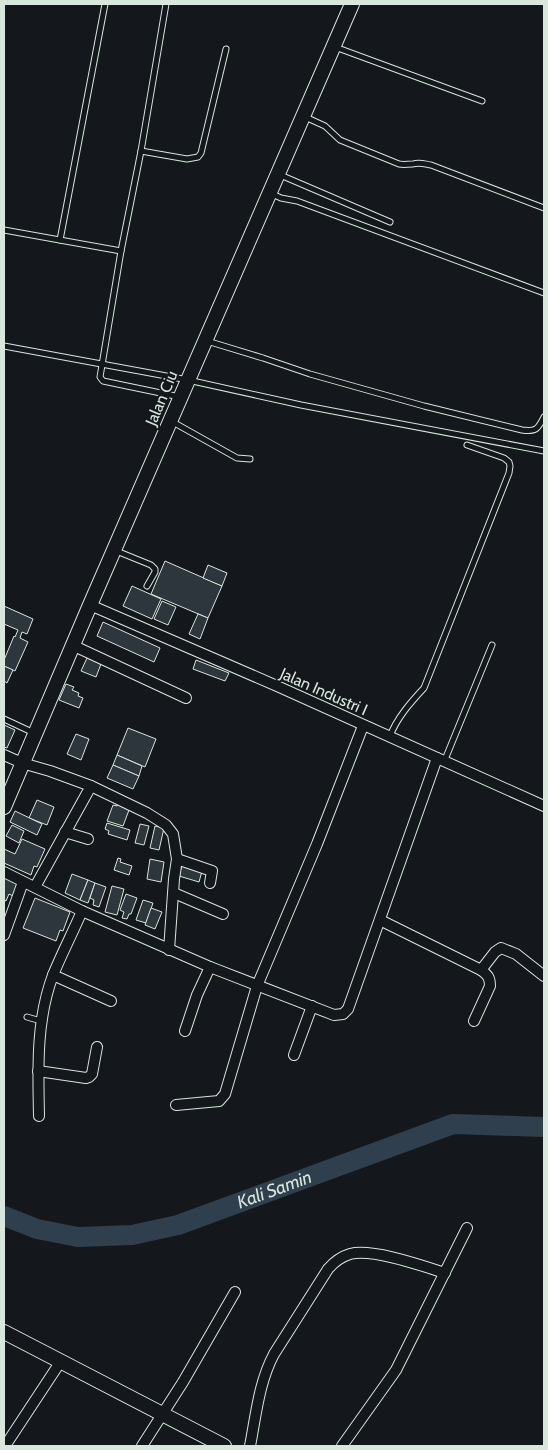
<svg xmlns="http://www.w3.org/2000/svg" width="548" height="1450" viewBox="0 0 548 1450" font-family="Cabin,sans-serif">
  <rect width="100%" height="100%" fill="#14181c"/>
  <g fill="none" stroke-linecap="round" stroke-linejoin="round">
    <path stroke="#2f3f4d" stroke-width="20" id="s1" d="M 4,1216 L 37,1229 L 78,1237 L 132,1235 L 178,1225 L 453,1124 L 544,1127"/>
  </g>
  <g fill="#2c363c" stroke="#d8e6dc">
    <polygon points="165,561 222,586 208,618 151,594"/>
    <polygon points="208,565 227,573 222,586 203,578"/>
    <polygon points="132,586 161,599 152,619 123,606"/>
    <polygon points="162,601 176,607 168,625 154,619"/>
    <polygon points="4,606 33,619 27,634 22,632 20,638 28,642 15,671 4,666 4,660 14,636 15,637 18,630 4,624"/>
    <polygon points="198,614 208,618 200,639 189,634"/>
    <polygon points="103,622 160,648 154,662 97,636"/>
    <polygon points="87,658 101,664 96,677 81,671"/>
    <polygon points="196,660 229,673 225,681 193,669"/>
    <polygon points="4,666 13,670 7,683 4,681"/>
    <polygon points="66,684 74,687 72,690 79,693 78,696 83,698 79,708 59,700"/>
    <polygon points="4,725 15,730 7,748 4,747"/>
    <polygon points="128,728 156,739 145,767 117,755"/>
    <polygon points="76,734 89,739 81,760 67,754"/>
    <polygon points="117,755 142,766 139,776 113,765"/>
    <polygon points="113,765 139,776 133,789 107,778"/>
    <polygon points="37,800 54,807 47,825 29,818"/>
    <polygon points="119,802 127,805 126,809 129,810 123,826 107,821 113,805 117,806"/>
    <polygon points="15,811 42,824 37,835 10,822"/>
    <polygon points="107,823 130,830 127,840 108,834 109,831 105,829"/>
    <polygon points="140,824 149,826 144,845 135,843"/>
    <polygon points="12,825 24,831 19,843 6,836"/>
    <polygon points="155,826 164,828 159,850 150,848"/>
    <polygon points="22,839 45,849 37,867 34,866 31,875 4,863 4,849 15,854"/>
    <polygon points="118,858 121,859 120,862 132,866 129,875 114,870"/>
    <polygon points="150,859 164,862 161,882 147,879"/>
    <polygon points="182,865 202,871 199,882 179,876"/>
    <polygon points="72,874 88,880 80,900 65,893"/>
    <polygon points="4,876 20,884 15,897 9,894 6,901 4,900"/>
    <polygon points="88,880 95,883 88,903 80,900"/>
    <polygon points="95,883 106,887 99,907 93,905 94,900 90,898"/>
    <polygon points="112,886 124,889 117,915 105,912"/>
    <polygon points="126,894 137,898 131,914 129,914 127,919 122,918 124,912 120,910"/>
    <polygon points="35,898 70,912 63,931 60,930 56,941 23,928"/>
    <polygon points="143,900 153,903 146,923 136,920"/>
    <polygon points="151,908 162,912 155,929 145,925"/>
  </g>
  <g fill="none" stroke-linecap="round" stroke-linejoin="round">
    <defs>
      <g id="lane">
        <polyline points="166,4 141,151 121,251 100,377 103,381 180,397"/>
        <polyline points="335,47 482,101"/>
        <path d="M 303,116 L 325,126 L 340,140 L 399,164 C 404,165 407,164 413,164 C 419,162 425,164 431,165 L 544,208"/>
        <polyline points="141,151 187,159 198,157 201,153 226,49"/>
        <polyline points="278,174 390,222"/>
        <polyline points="270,193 281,198 297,201 544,293"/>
        <polyline points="4,230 121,251"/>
        <polyline points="60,240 105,4"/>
        <path d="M 207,341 L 263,358 L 310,374 L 424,406 L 522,430 C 536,432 538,429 544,417"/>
        <polyline points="4,346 188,380 301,405 544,451"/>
        <polyline points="171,421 237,458 250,459"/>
        <polyline points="114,550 151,565 155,569 155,572 147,586"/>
        <polyline points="4,719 34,733"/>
        <path d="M 390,736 C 397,718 410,703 424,688 L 509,473 L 510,466 L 509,462 L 504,458 L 467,445"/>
        <polyline points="444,762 492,645"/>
        <polyline points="27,1017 41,1021"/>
      </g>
      <g id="street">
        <polyline points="90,605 277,686 544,806"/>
        <polyline points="72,645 186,698"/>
        <polyline points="4,755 22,763 50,771 91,786 147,813 166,825 173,834 177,859 174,879 169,950"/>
        <polyline points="65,832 88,839"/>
        <polyline points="177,859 212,871 210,883"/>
        <polyline points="4,872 82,911 210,967 334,1015 343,1014 348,1009 437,758"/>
        <polyline points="35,887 91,786"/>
        <polyline points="174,893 223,914"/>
        <polyline points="380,920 481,970 495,952 501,948 516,954 544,976"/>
        <polyline points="4,935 23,882"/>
        <polyline points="53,975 111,1001"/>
        <path d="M 474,1021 L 490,986 C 490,978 488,975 481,970"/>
        <polyline points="185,1031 197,995 210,967"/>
        <polyline points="294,1055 312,1006"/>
        <polyline points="38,1071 86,1078 89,1077 92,1074 97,1047"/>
        <polyline points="176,1105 219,1101 225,1094 257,986 317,844 363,726"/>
        <path d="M 39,1116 C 38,1069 36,1020 53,975 C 62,953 73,932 82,911"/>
        <polyline points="5,1446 61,1361"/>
        <polyline points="142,1446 183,1382 235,1292"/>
        <path d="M 250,1446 C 256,1415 259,1382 274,1354 L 328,1269 C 334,1262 340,1257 350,1254 C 372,1248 423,1266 445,1273"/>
        <polyline points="342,1446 396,1370 467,1228"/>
      </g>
      <g id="secondary">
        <polyline points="4,807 90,605 352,4"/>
        <polyline points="4,1332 224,1446"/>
      </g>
    </defs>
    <use href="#lane" stroke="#d8e6dc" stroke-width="7"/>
    <use href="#street" stroke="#d8e6dc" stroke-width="12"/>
    <use href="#secondary" stroke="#d8e6dc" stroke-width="16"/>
    <use href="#lane" stroke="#14181c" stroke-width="5"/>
    <use href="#street" stroke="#14181c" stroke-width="10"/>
    <use href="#secondary" stroke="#14181c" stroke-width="14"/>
  </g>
  <g text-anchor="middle" stroke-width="4" stroke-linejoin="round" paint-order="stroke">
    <g font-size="16" fill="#d8e6dc" stroke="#14181c">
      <text transform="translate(161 398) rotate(-67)" y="6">Jalan Ciu</text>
      <text transform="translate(324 691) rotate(24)" y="6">Jalan Industri I</text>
    </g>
    <g font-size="18" font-style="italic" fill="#d8e6dc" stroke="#14181c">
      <text dy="6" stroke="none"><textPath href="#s1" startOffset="281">Kali Samin</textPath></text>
    </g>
  </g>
  <rect width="548" height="1450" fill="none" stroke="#d8e6dc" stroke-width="10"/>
</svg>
